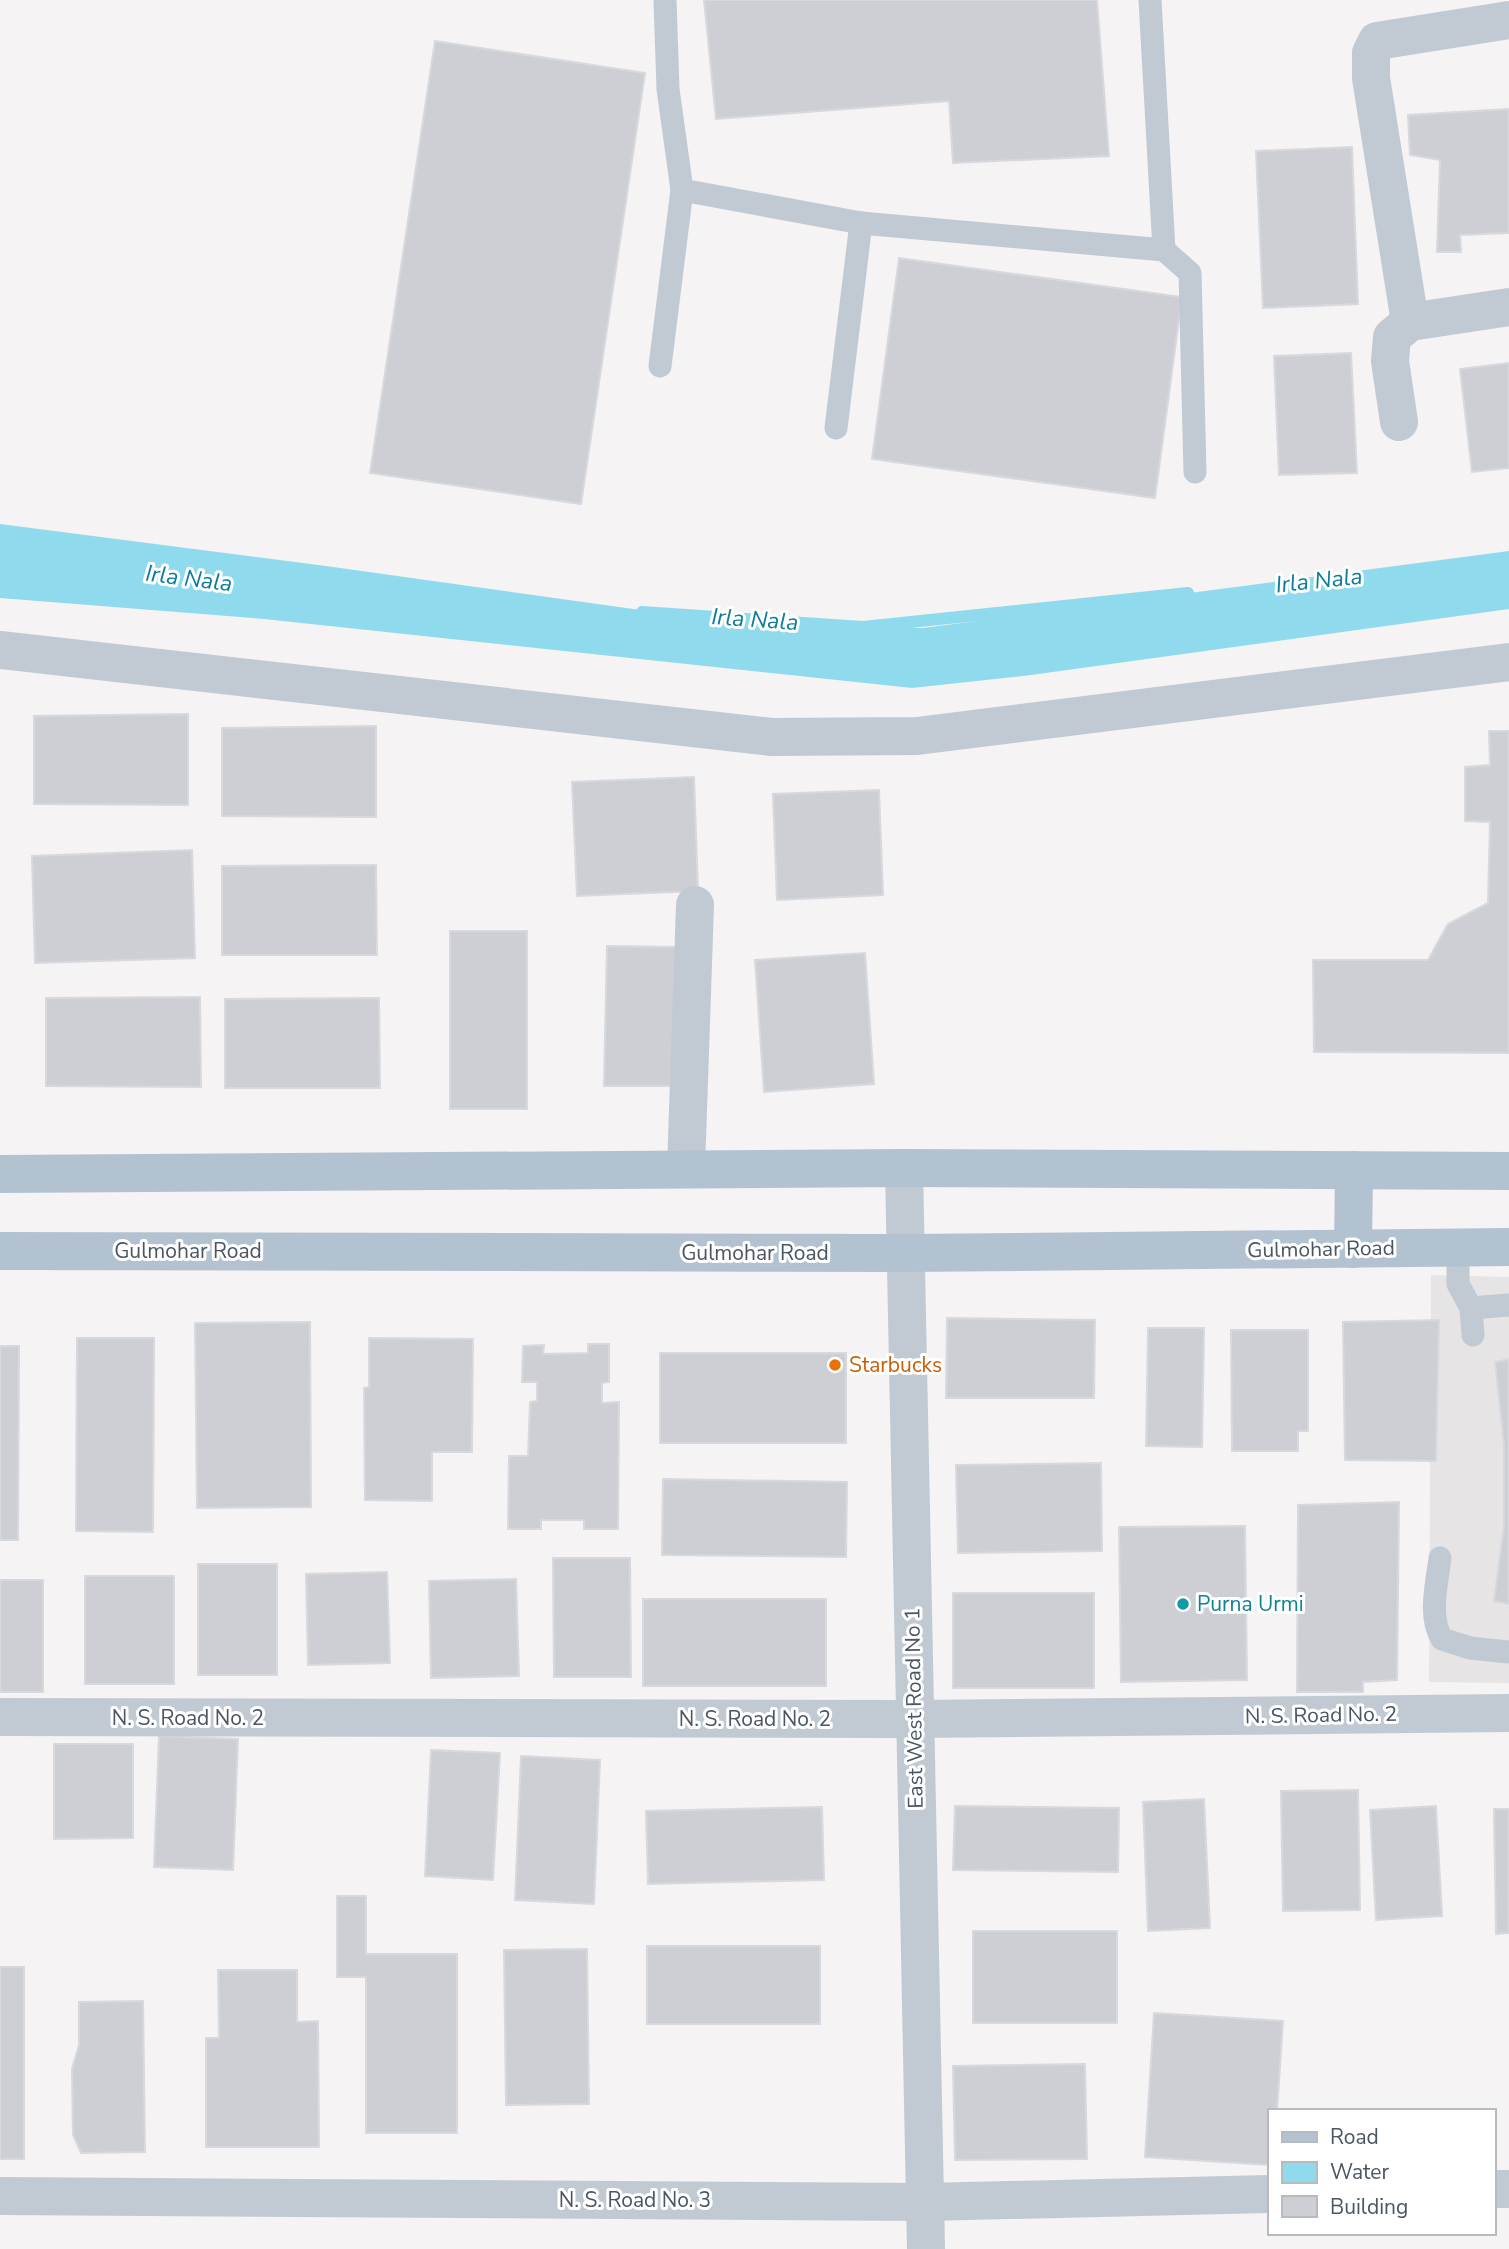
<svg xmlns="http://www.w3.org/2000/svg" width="1509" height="2249" viewBox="0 0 1509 2249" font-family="'Nunito Sans',sans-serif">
  <rect width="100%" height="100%" fill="#f5f3f3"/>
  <polygon fill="#e6e4e5" points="1431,1275 1509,1277 1509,1683 1429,1682"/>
  <polygon fill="#90daee" points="0,524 326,566 762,627 923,628 1509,551 1509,609 1031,675 912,688 264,619 0,598"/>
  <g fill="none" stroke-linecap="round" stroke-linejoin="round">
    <polyline stroke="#90daee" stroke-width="12" points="642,612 863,627 1188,593"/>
  </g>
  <g fill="#cdcfd5" stroke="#d7d9de" stroke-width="2">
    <polygon points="704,0 1097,0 1109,156 953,163 949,101 716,119"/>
    <polygon points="435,41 645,73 581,504 370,473"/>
    <polygon points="1509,109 1509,233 1460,235 1461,252 1437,252 1440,160 1410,155 1408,115"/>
    <polygon points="1352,147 1358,304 1263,308 1256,151"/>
    <polygon points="899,258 1182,297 1155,498 872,459"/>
    <polygon points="1351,353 1357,473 1279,475 1274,356"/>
    <polygon points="1509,363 1509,468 1472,472 1460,369"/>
    <polygon points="188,714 188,805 34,804 34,716"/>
    <polygon points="376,726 376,817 222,816 222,728"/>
    <polygon points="1489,731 1509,731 1509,1053 1314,1052 1313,960 1428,960 1448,924 1488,903 1490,822 1465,821 1465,767 1490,765"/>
    <polygon points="694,777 698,891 577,896 572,782"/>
    <polygon points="879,790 883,895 777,900 773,794"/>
    <polygon points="192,850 195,958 35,963 32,856"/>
    <polygon points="376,865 377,955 222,955 222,866"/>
    <rect x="450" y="931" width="77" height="178"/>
    <polygon points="607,946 682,947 681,1086 604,1086"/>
    <polygon points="865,953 874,1084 764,1092 755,960"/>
    <polygon points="200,997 201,1087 46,1086 46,998"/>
    <polygon points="379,998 380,1088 225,1088 225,999"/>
    <polygon points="947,1318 1095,1320 1094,1398 946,1398"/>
    <polygon points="1439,1320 1436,1461 1345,1460 1343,1322"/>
    <polygon points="310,1322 311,1507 197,1508 195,1323"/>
    <polygon points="1148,1328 1204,1328 1202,1447 1146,1446"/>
    <polygon points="1231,1330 1308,1330 1308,1431 1298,1431 1298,1451 1232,1451"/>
    <polygon points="77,1338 154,1338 153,1532 76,1531"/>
    <polygon points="369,1338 473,1339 472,1452 432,1452 432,1501 365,1500 364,1388 369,1387"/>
    <polygon points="588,1344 609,1344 609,1382 602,1383 602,1403 619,1402 618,1529 584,1529 584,1520 541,1520 541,1529 508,1529 509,1456 528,1456 530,1402 537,1401 537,1382 522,1382 523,1346 544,1345 543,1354 588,1353"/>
    <polygon points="0,1346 19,1346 18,1540 0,1540"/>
    <rect x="660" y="1353" width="186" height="90"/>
    <polygon points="1509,1359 1509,1604 1494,1601 1504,1526 1504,1445 1495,1362"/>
    <polygon points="1101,1463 1102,1551 958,1553 956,1465"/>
    <polygon points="663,1479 847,1482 846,1557 662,1555"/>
    <polygon points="1399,1502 1397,1680 1363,1682 1363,1692 1297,1692 1298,1505"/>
    <polygon points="1245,1526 1247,1680 1121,1682 1119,1527"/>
    <polygon points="553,1558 630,1558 631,1677 554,1677"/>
    <rect x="198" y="1564" width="79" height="111"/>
    <polygon points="387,1572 390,1663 308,1665 306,1574"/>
    <rect x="85" y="1576" width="89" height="108"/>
    <polygon points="516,1579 519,1676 431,1678 429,1581"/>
    <rect x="0" y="1580" width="43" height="112"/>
    <rect x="953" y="1593" width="141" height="95"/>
    <rect x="643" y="1599" width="183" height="87"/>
    <polygon points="159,1736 238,1739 233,1870 154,1867"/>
    <polygon points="54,1744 133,1744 133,1838 54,1839"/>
    <polygon points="431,1750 500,1753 493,1880 425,1876"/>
    <polygon points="521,1756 600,1760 594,1904 515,1900"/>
    <polygon points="1358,1790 1360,1910 1283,1911 1281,1791"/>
    <polygon points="1204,1799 1210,1928 1148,1931 1143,1802"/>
    <polygon points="955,1806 1119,1808 1118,1872 953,1870"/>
    <polygon points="1436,1806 1442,1916 1376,1920 1370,1810"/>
    <polygon points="822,1807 824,1880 648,1884 646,1811"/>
    <polygon points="1494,1809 1509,1809 1509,1933 1496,1934"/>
    <polygon points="337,1896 366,1896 366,1954 457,1954 457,2133 366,2133 366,1977 337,1977"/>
    <rect x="973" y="1931" width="144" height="92"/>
    <rect x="647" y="1946" width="173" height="78"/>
    <polygon points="587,1949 589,2104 506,2105 504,1950"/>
    <rect x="0" y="1967" width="24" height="192"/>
    <polygon points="218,1970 297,1970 297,2022 318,2021 319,2147 206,2147 206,2038 219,2038"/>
    <polygon points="143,2001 145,2152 81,2153 73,2135 72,2069 79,2045 79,2002"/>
    <polygon points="1154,2013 1283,2021 1277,2111 1269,2111 1269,2165 1145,2157"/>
    <polygon points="1085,2064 1087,2159 955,2160 953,2066"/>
  </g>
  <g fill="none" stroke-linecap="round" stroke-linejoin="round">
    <g stroke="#c1cad2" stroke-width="23">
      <polyline points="665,0 668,89 682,190 861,223 1164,250 1150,0"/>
      <polyline points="1164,250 1190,273 1195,472"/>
      <polyline points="660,366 682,190"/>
      <polyline points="836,428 861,223"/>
      <polyline points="1458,1248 1458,1284 1471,1308 1473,1335"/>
      <polyline points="1471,1308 1509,1305"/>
      <path d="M 1440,1558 C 1437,1583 1428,1617 1442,1639 L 1470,1648 L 1509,1652"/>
    </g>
    <g stroke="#c1cad2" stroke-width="38">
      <polyline points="1410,322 1371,78 1371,53 1377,41 1509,20"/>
      <polyline points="1399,422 1390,361 1392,337 1410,322 1509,307"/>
      <polyline points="0,650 772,737 917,736 1509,662"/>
      <polyline points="904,1168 926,2249"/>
      <polyline points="686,1169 695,905"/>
      <polyline points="0,1717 914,1719 1509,1713"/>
      <polyline points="1493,2189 1509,2189"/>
      <polyline points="0,2196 926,2202 1269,2194"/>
    </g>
    <g stroke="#b3c2d1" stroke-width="38">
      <polyline points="0,1174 904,1168 1509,1171"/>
      <polyline points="1353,1249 1354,1170"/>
      <polyline points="0,1251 907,1253 1509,1247"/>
    </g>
  </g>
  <circle fill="#e8710a" stroke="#fff" stroke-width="2.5" cx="835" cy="1365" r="7"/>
  <circle fill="#0f9aa8" stroke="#fff" stroke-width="2.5" cx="1183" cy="1604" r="7"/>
  <g text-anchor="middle" stroke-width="6" stroke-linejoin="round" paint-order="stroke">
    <g font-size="21" fill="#4a5661" stroke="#fff">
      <text transform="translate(1321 1249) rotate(-1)" y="7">Gulmohar Road</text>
      <text x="188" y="1258">Gulmohar Road</text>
      <text x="755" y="1260">Gulmohar Road</text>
      <text transform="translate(914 1708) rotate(-91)" y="7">East West Road No 1</text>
      <text transform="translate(1321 1715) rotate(-1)" y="7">N. S. Road No. 2</text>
      <text x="188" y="1725">N. S. Road No. 2</text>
      <text x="755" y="1726">N. S. Road No. 2</text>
      <text x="635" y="2207">N. S. Road No. 3</text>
    </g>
    <g font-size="21" fill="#c56008" stroke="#fff" text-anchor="start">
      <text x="849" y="1372">Starbucks</text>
    </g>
    <g font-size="21" fill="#0d838f" stroke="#fff" text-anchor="start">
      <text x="1197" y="1611">Purna Urmi</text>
    </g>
    <g font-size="23" font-style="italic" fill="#0c7c9b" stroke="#fff">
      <text transform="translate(189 578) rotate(7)" y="8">Irla Nala</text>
      <text transform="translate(1319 580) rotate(-6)" y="8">Irla Nala</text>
      <text transform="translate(755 619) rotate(4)" y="8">Irla Nala</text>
    </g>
  </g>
  <rect x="1268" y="2109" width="228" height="126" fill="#ffffff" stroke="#b7bbc0" stroke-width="2"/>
  <rect x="1282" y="2132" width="35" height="10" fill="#b3c2d1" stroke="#b7bbc0" stroke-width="2"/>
  <text x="1330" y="2144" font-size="21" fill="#4a5661">Road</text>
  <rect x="1282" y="2162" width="35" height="21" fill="#90daee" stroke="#b7bbc0" stroke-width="2"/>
  <text x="1330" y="2179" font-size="21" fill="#4a5661">Water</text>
  <rect x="1282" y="2196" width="35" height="21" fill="#cdcfd5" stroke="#b7bbc0" stroke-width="2"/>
  <text x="1330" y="2214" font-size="21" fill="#4a5661">Building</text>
</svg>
